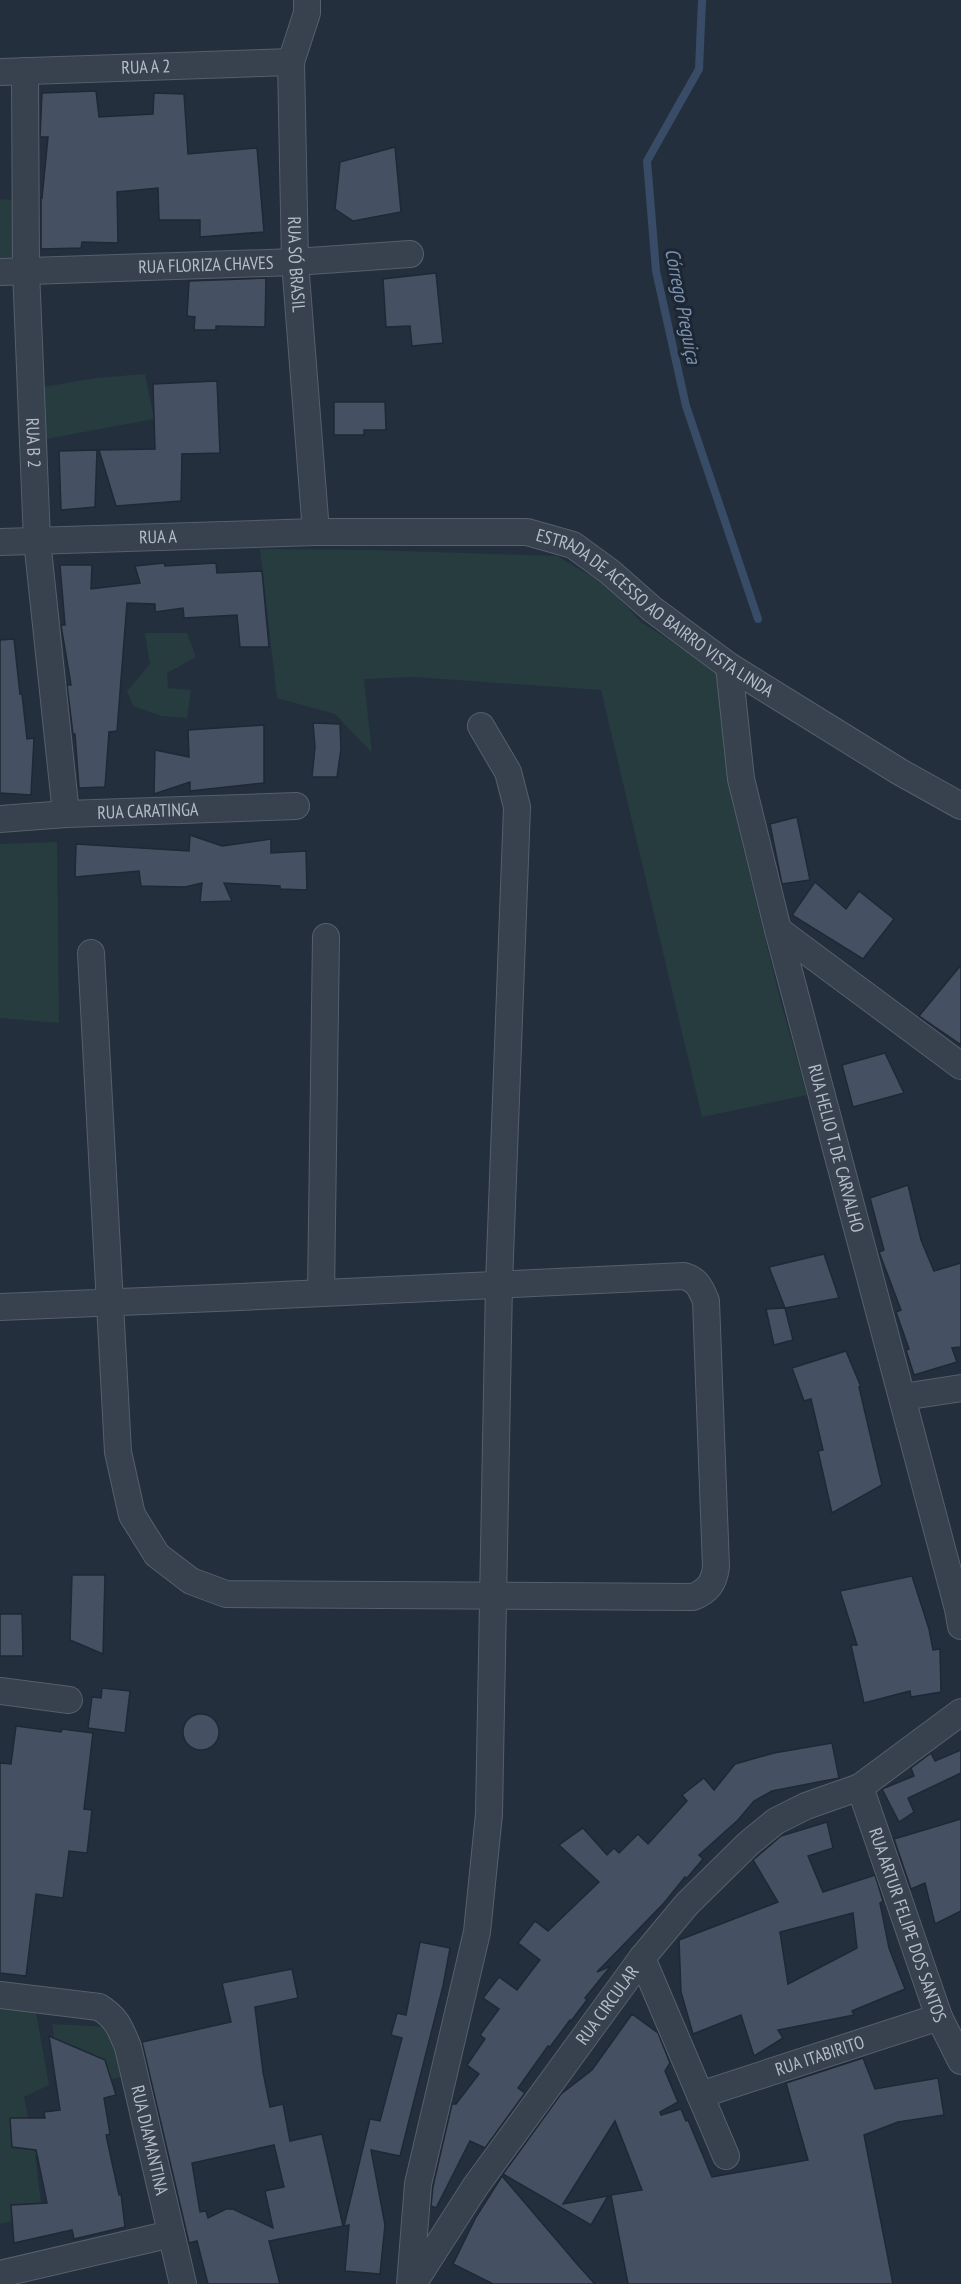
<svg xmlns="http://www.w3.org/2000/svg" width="961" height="2284" viewBox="0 0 961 2284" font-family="'PT Sans Narrow',sans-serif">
  <rect width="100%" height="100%" fill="#242f3e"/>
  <g fill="#263c3f">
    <polygon points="0,199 12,200 14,258 0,259"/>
    <polygon points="145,374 154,419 46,439 43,387 96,378"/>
    <polygon points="260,549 372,550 557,556 608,586 641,622 720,672 732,802 780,999 807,1095 702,1117 601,690 413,677 364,679 372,753 335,714 277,698"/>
    <polygon points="145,633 187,633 196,657 167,673 168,688 191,690 187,718 161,716 133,706 127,691 150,664"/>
    <polygon points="57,842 59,1023 0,1018 0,844"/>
    <polygon points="0,1985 31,1985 49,2085 24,2097 35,2152 92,2137 46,2173 35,2154 41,2204 11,2205 12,2221 0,2224"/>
    <polygon points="52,2024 108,2027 126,2076 111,2079 105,2060 54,2038"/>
  </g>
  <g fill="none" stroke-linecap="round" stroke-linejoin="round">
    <polyline stroke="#394c67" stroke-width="8" points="702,0 699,69 647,161 656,271 686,406 758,619"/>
  </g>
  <g fill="#455162" stroke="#1f2835" stroke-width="1.5" fill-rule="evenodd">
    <polygon points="96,91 99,117 153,114 154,93 184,94 188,154 257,148 264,232 200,237 200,220 159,220 158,188 117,192 118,243 82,242 81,248 41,249 41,198 42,198 48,137 40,137 42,93"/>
    <polygon points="395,147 401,212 353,221 335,209 340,162"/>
    <polygon points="436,273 443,343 412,346 410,326 386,327 383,279"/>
    <polygon points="266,278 265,327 216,326 216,330 194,330 195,317 187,316 189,281"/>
    <polygon points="217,381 220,453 182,454 181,501 116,506 99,450 155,449 153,384"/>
    <polygon points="334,402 385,402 386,430 364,430 364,435 334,435"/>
    <polygon points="97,450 95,507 61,510 59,451"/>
    <polygon points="164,563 165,566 216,563 217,573 262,571 269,647 240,647 237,615 184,618 183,608 155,612 155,604 127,603 117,731 109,732 105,787 79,788 75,734 73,734 67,685 71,685 61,625 65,625 60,565 92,565 91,589 140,583 135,566"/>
    <polygon points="14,639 20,694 22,694 27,739 34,738 31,795 0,793 0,640"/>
    <polygon points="313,723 340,724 341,749 337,777 312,777 315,747"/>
    <polygon points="264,725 264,783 190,791 190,782 154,794 155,750 189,757 188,730"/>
    <polygon points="797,817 810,880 782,884 770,824"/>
    <polygon points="190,835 222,846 271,839 271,853 306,851 307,890 280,889 280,886 224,883 232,901 200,902 202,883 185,887 141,886 139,871 75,877 76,844 189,851"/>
    <polygon points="815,882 846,909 859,891 894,919 863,959 792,915"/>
    <polygon points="961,965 961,1045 919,1016"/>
    <polygon points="885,1053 904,1093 853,1107 842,1065"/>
    <polygon points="908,1185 921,1240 934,1271 961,1263 961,1347 952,1348 957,1362 914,1375 906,1350 909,1349 896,1312 901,1310 879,1252 884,1250 870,1198"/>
    <polygon points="824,1254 839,1298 785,1308 769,1267"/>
    <polygon points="785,1308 793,1340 774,1345 766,1309"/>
    <polygon points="846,1351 861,1387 859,1387 882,1485 832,1513 818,1451 823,1450 811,1399 804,1401 792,1368"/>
    <polygon points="72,1575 105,1575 103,1654 70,1640"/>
    <polygon points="912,1576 929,1629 933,1650 940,1649 941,1692 911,1697 910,1691 864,1703 851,1645 857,1645 840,1591"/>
    <polygon points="0,1614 22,1614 23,1656 0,1656"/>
    <polygon points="102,1688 130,1691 125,1733 88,1728 92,1697 101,1698"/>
    <circle cx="201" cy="1732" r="18"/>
    <polygon points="16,1726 61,1732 62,1729 93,1733 84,1809 92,1810 87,1853 69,1851 63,1898 36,1894 26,1976 0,1973 0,1763 11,1764"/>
    <polygon points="832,1743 839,1778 772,1791 754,1801 738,1820 699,1855 703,1859 687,1878 685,1877 664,1903 597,1972 611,1966 585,1998 587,2000 571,2021 570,2020 550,2047 548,2046 518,2088 525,2093 485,2148 470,2141 436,2208 431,2206 433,2186 452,2104 456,2104 479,2074 467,2065 485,2039 480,2035 499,2009 483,1998 499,1977 517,1990 540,1960 518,1943 535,1921 548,1931 599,1882 559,1845 583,1828 607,1855 614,1848 619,1853 638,1834 648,1844 687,1801 682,1795 704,1778 714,1790 735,1764 774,1753"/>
    <polygon points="961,1750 961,1773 908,1798 914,1812 899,1822 882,1789 914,1776 911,1768 931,1753 935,1761"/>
    <polygon points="961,1819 961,1911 935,1924 925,1883 911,1889 894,1839"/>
    <path d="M 827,1822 L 833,1848 L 808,1856 L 823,1892 L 875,1875 L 883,1901 L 880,1903 L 889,1948 L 905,1989 L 852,2011 L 854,2015 L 778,2030 L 783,2038 L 754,2056 L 741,2015 L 693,2034 L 681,1992 L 679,1940 L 778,1902 L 753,1860 L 781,1836 ZM 853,1913 L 857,1948 L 788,1984 L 780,1932 Z"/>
    <polygon points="420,1942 450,1948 443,1986 400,2156 371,2150 385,2225 380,2274 345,2271 349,2225 344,2226 370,2119 380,2121 402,2038 391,2035 397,2013 406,2015"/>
    <path d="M 292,1969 L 298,1998 L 255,2007 L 263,2072 L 270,2107 L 283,2104 L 290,2141 L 322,2134 L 343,2226 L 269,2241 L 280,2284 L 208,2284 L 197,2241 L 189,2243 L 142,2042 L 231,2022 L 222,1983 ZM 274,2145 L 284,2187 L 265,2191 L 273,2228 L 233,2209 L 226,2209 L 208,2218 L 206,2211 L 200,2212 L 192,2163 Z"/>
    <polygon points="632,2014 658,2033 670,2063 665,2071 678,2102 660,2112 661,2115 681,2109 686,2121 688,2120 712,2177 808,2160 786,2083 863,2058 875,2089 938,2078 944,2115 898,2122 864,2135 893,2284 628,2284 611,2195 642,2190 615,2121 563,2204 608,2196 591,2225 503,2174 561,2094 592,2070"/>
    <polygon points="49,2036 105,2060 116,2095 104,2098 110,2134 106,2135 119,2195 121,2194 125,2227 74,2239 72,2230 14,2243 11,2205 47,2203 36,2150 12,2147 10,2118 45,2118 44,2112 60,2110"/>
    <polygon points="502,2176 577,2264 595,2284 493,2284 453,2264 476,2217"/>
  </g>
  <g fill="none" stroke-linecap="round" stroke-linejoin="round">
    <defs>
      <g id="minor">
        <path id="s1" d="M 307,0 L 307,13 L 291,62 L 295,262 L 316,532"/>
        <path id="s2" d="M 25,71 L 26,270 L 37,540 L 66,814"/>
        <path id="s3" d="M 0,72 L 291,62"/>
        <path id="s4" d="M 0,272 L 295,262 L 410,254"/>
        <path id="s5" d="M 0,542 L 316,532 L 527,532 L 573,545 L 610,572 L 652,609 L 729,666 L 900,772 L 961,806"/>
        <path id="s6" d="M 729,666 L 741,779 L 778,930 L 958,1609 L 961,1626"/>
        <path id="s7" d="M 0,819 L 66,814 L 296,806"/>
        <polyline points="778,930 961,1066"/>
        <polyline points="321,1293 326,937"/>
        <path d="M 0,1307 C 80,1303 160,1300 240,1297 C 388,1291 536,1282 684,1276 C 698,1280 701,1289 706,1301 L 716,1567 C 714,1583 708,1591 693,1597 L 226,1594 L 191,1581 L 157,1555 L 132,1515 L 118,1452 L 91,953"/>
        <polyline points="903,1397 961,1388"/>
        <polyline points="0,1691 69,1700"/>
        <path id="s8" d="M 860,1787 L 939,2017 L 961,2061"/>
        <polyline points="642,1958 726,2156"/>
        <path id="s9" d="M 0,1995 L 99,2007 C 117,2018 120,2028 128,2047 L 183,2284"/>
        <path id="s10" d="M 700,2095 L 939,2017"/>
        <polyline points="0,2274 171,2234"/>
        <polyline points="410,2284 418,2184 477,1932 489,1814 499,1284 517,807 508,772 481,726"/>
        <path id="s11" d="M 413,2284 L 475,2187 L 642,1958 L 687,1904 L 749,1843 L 776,1821 L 806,1806 L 860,1787 L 961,1712"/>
      </g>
    </defs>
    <use href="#minor" stroke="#565f6c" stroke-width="28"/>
    <use href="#minor" stroke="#38414e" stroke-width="26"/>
  </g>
  <g text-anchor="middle" stroke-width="6" stroke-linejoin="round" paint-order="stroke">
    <g font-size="18" fill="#b4bcc9" stroke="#1d2633">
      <text dy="6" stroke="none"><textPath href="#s3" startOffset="146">RUA A 2</textPath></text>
      <text dy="6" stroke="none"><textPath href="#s4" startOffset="206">RUA FLORIZA CHAVES</textPath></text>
      <text dy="6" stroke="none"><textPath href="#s1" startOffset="267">RUA SÓ BRASIL</textPath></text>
      <text dy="6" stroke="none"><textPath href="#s2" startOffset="372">RUA B 2</textPath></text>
      <text dy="6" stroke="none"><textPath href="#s5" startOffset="158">RUA A</textPath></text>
      <text dy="6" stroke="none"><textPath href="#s5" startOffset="680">ESTRADA DE ACESSO AO BAIRRO VISTA LINDA</textPath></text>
      <text dy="6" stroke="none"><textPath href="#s7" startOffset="148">RUA CARATINGA</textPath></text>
      <text dy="6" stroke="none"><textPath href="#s6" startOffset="495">RUA HELIO T. DE CARVALHO</textPath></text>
      <text dy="6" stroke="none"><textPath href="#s8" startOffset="146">RUA ARTUR FELIPE DOS SANTOS</textPath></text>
      <text dy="6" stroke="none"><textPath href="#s11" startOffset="340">RUA CIRCULAR</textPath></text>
      <text dy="6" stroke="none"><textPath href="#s10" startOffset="126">RUA ITABIRITO</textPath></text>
      <text dy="6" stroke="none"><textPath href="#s9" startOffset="246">RUA DIAMANTINA</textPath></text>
    </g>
    <g font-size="20" font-style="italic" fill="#7c92b1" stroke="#1d2633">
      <text transform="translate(683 306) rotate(79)" y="7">Córrego Preguiça</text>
    </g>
  </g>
</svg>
